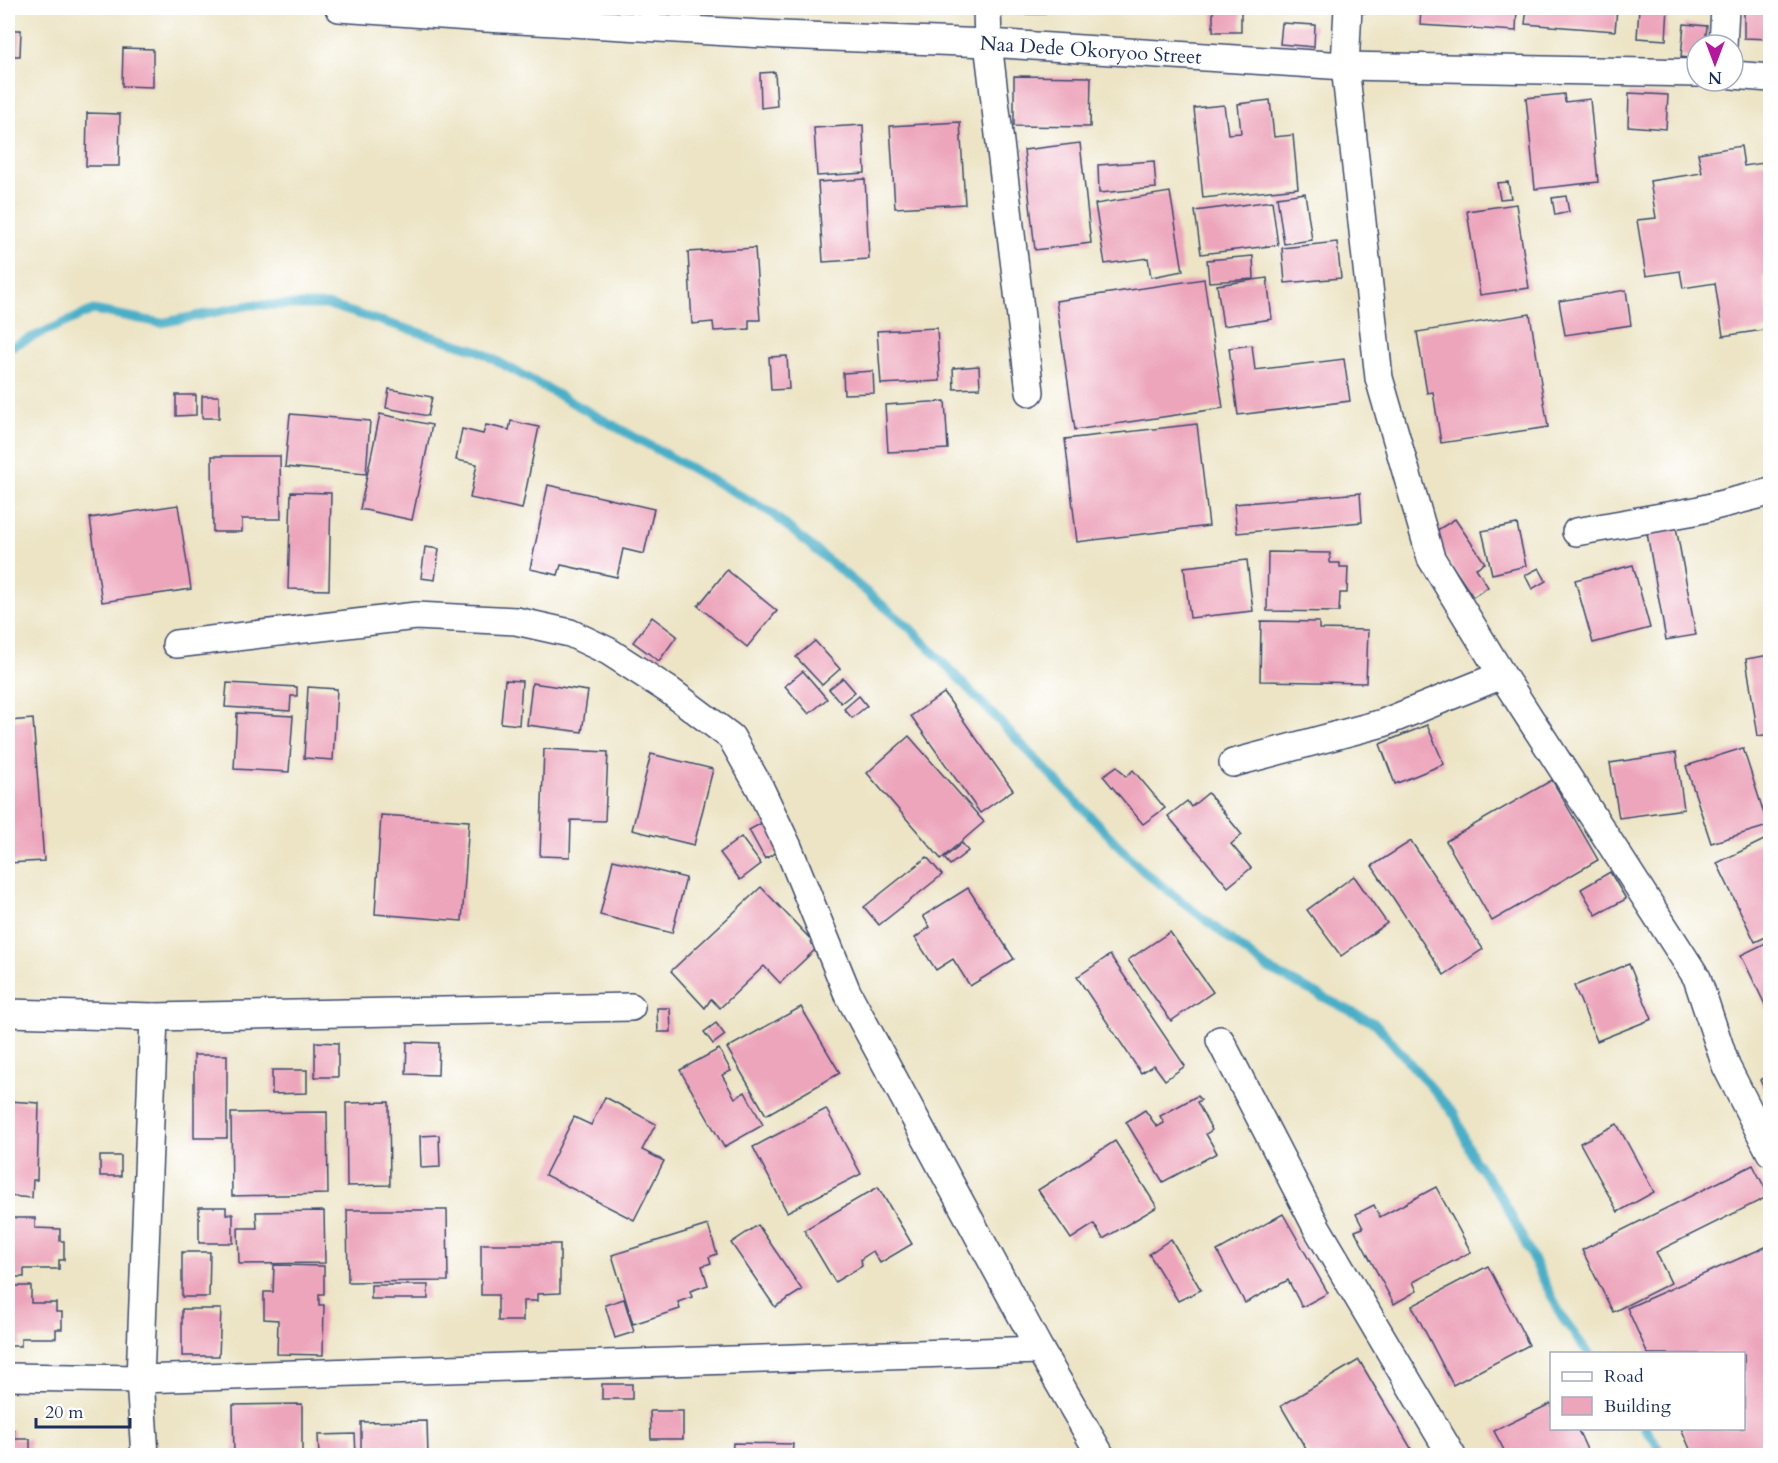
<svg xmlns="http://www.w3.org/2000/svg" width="1778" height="1463" viewBox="0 0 1778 1463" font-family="Cardo,serif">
  <rect width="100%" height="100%" fill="#fff"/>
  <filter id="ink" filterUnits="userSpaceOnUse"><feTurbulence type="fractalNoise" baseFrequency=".0167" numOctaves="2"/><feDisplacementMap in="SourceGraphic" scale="12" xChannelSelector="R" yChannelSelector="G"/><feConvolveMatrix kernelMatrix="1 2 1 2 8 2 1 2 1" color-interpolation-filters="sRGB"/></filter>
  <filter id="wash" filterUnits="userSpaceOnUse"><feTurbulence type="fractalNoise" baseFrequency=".008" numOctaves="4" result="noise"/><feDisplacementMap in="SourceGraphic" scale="24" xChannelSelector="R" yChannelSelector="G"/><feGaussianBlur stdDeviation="1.35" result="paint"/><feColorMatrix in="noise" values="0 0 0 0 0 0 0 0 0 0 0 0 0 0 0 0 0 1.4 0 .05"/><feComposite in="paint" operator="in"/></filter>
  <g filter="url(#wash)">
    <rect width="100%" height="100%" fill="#ece4c5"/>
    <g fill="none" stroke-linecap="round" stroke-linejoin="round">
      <g stroke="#48afc8" stroke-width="9">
        <polyline points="8,348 93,310 161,323 251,305 328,305 477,350 770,512 910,628 1142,870 1268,969 1376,1024 1455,1115 1473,1158 1503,1199 1563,1319 1589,1354"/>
        <polyline points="1645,1428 1665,1456"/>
      </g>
    </g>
    <g id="blocks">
      <g fill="#eda5bc">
        <polygon points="895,8 929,8 929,12 895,13"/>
        <rect x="1008" y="8" width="37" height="6"/>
        <rect x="1213" y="8" width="28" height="24"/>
        <polygon points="1364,8 1416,8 1416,12 1364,13"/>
        <polygon points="1421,8 1517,8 1516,31 1420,25"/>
        <polygon points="1527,8 1621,8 1617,9 1615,31 1525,24"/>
        <polygon points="1639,8 1668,8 1666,40 1637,38"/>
        <polygon points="1744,8 1770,8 1770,39 1744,38"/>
        <polygon points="1282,23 1315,25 1314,47 1280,44"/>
        <polygon points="1684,24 1707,26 1705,45 1697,45 1697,59 1681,57"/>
        <polygon points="8,30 21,30 20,56 8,56"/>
        <polygon points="123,48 153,49 153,87 122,86"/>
        <polygon points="775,72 777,106 761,108 760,73"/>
        <polygon points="1014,76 1091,77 1090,127 1014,126"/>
        <polygon points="1629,93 1668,95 1666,129 1628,126"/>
        <polygon points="1564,94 1565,102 1590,99 1598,182 1535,189 1526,98"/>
        <polygon points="1270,100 1274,137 1293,135 1298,188 1203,198 1194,108 1224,105 1228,134 1241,133 1238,104"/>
        <polygon points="87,113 120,114 119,166 86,166"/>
        <polygon points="960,122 965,204 895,208 890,126"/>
        <polygon points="863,125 865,173 817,176 814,128"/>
        <polygon points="1080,143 1091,243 1035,250 1024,150"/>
        <polygon points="1741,146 1744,166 1770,162 1770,274 1763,275 1770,329 1723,336 1715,283 1683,288 1680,271 1646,276 1637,220 1656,218 1650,181 1702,173 1698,153"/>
        <polygon points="1154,161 1156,188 1099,193 1098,165"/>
        <polygon points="865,179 869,259 823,262 818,182"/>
        <polygon points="1508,182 1511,198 1500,199 1497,183"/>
        <polygon points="1170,192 1183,271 1151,277 1148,258 1105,264 1095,204"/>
        <polygon points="1305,193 1312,240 1284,244 1277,197"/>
        <polygon points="1566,196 1569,212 1555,215 1552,198"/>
        <polygon points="1272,201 1278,245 1201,254 1195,211"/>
        <polygon points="1516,204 1529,288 1480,295 1467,211"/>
        <polygon points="1337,242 1341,278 1285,283 1282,248"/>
        <polygon points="755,248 760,320 749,320 749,329 714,331 713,322 692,324 688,252"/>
        <polygon points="1253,256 1254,279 1209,282 1207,260"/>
        <polygon points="1267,278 1272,319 1223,326 1217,285"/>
        <polygon points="1204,279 1223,408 1075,430 1056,301"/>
        <polygon points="1626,290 1631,325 1565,335 1559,301"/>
        <polygon points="1530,314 1548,427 1441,443 1433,392 1427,393 1417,332"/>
        <polygon points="937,328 940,381 881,384 877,331"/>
        <polygon points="1252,345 1255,370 1344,359 1350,401 1238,415 1229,348"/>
        <polygon points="787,356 789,389 771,390 769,357"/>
        <polygon points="979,366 980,388 954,389 953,368"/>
        <polygon points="873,371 874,393 844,394 843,373"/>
        <polygon points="389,389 432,397 428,416 386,408"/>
        <polygon points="176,395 196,395 196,415 176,416"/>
        <rect x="202" y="396" width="17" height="22"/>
        <polygon points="945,401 948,449 888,452 885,405"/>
        <polygon points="290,414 370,421 366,474 285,467"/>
        <polygon points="380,414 432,425 412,520 360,509"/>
        <polygon points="511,421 539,427 522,509 470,498 477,464 456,460 462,429 483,434 486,425 509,430"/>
        <polygon points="1197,424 1209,526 1077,542 1065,439"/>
        <polygon points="212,456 280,456 281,519 242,519 242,532 213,532"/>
        <polygon points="548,485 654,509 644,554 623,549 617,577 561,565 558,575 530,569"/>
        <polygon points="291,492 331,493 329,590 288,589"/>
        <polygon points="1360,493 1362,522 1237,533 1234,504"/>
        <polygon points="178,505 191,589 102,602 90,518"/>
        <polygon points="1455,519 1485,563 1476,568 1488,587 1473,597 1431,534"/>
        <polygon points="1517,524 1526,566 1492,574 1482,531"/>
        <polygon points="1676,527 1696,635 1666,640 1647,533"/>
        <polygon points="425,547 439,549 435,580 421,578"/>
        <polygon points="1268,552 1330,553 1330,563 1340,563 1340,567 1348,567 1347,593 1340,593 1339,612 1267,611"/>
        <polygon points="1247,560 1253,611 1190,618 1184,567"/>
        <polygon points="1633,565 1650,628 1593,643 1575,580"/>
        <polygon points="1539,568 1546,581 1532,589 1525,575"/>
        <polygon points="727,570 777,611 747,647 698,606"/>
        <polygon points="652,617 677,636 659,661 633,642"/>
        <polygon points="1261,621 1319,622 1319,629 1368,630 1366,683 1260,681"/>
        <polygon points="815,641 840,669 822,685 796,657"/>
        <polygon points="1770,655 1770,734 1758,736 1746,659"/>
        <polygon points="803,671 827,699 809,714 785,686"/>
        <polygon points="843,678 855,692 841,703 829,689"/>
        <polygon points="505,680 522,681 519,725 501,723"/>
        <polygon points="227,683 297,687 297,696 291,696 290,711 225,707"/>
        <polygon points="532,683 588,691 582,732 527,725"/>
        <polygon points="308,687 337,689 333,760 304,758"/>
        <polygon points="944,693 1013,790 980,813 911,716"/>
        <polygon points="859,696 867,706 852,718 844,709"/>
        <polygon points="237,713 293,716 289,772 234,769"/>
        <polygon points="33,719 44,861 8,863 8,721"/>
        <polygon points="1427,725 1444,764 1395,784 1380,744"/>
        <polygon points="909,736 984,822 941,859 867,773"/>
        <polygon points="1743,748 1768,826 1711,843 1686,766"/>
        <polygon points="544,749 608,752 605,821 571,820 570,857 540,856"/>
        <polygon points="1676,753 1684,809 1619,818 1610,763"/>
        <polygon points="651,754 713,769 694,845 632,830"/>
        <polygon points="1117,766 1126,777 1133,770 1165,808 1143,824 1103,776"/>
        <polygon points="1552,780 1598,860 1492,921 1446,841"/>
        <polygon points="1208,793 1242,835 1231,844 1251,868 1228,887 1168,816 1187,801 1191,807"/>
        <polygon points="381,815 469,821 462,921 375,914"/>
        <polygon points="767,820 783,849 765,859 749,830"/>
        <polygon points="741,837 761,864 740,880 720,853"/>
        <polygon points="1770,837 1770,935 1755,942 1717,863"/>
        <polygon points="1411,841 1483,949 1444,975 1372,866"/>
        <polygon points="962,843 968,851 950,865 944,858"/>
        <polygon points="927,857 942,875 879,925 864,907"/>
        <polygon points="613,860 686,878 672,933 600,915"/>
        <polygon points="1610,872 1626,899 1596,915 1581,889"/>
        <polygon points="1354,876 1387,923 1341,956 1307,910"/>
        <polygon points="761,887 818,947 780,983 764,966 720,1008 711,999 705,1008 671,971"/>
        <polygon points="968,888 1014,959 970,986 953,959 936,970 915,938 930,927 923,916"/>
        <polygon points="1170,932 1213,992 1171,1021 1128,960"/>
        <polygon points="1770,941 1770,1015 1741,955"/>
        <polygon points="1110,955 1185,1066 1165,1080 1154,1065 1141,1073 1077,977"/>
        <polygon points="1629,964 1652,1019 1597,1041 1574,986"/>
        <polygon points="801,1007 840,1073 766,1115 727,1048"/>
        <polygon points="657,1008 670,1008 671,1032 658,1032"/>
        <polygon points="716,1023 725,1035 713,1044 704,1032"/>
        <polygon points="315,1042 338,1043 338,1077 315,1077"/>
        <polygon points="407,1042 439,1043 438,1075 406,1074"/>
        <polygon points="719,1049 731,1071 722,1075 735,1098 745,1092 763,1125 724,1147 680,1070"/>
        <rect x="194" y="1055" width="33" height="83"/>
        <polygon points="272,1070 307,1070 307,1093 272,1094"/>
        <polygon points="1770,1075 1770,1101 1760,1080"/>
        <polygon points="1197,1096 1201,1100 1197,1102 1212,1130 1206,1134 1217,1153 1163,1182 1126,1122 1145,1110 1157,1127 1164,1123 1160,1116"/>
        <polygon points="605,1097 656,1124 642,1150 664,1161 634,1220 545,1175 574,1117 591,1125"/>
        <polygon points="8,1101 39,1103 37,1180 33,1180 32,1198 8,1196"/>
        <polygon points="389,1102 390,1185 347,1186 346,1103"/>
        <polygon points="826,1109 861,1174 787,1212 753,1147"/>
        <polygon points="327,1112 328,1194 232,1196 231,1113"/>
        <polygon points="1617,1124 1654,1192 1618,1212 1580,1143"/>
        <polygon points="439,1135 440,1167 421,1168 420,1136"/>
        <polygon points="1115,1141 1157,1207 1103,1239 1094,1224 1071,1239 1038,1190"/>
        <rect x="100" y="1156" width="21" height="20"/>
        <polygon points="1753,1165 1769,1196 1656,1252 1671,1283 1613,1312 1582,1250"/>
        <polygon points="878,1187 912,1244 880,1263 873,1251 861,1259 862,1266 835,1282 804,1230"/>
        <polygon points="1436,1187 1471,1252 1413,1282 1417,1291 1394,1304 1355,1231 1363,1228 1356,1214 1374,1205 1380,1217"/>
        <polygon points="199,1207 226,1207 226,1214 233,1214 233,1243 199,1243"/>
        <polygon points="347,1210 447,1210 448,1281 348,1282"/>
        <polygon points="324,1211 325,1263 239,1264 238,1228 257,1228 256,1212"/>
        <polygon points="1283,1214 1328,1293 1302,1307 1288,1280 1245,1303 1217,1251"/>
        <polygon points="8,1218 35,1218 35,1228 60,1229 60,1241 64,1241 64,1260 59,1260 59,1269 24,1269 24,1277 8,1277"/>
        <polygon points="708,1225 717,1254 709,1257 711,1263 702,1266 708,1285 690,1291 692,1297 678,1302 680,1309 633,1324 612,1255"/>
        <polygon points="758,1225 802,1290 775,1307 731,1243"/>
        <polygon points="1171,1239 1201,1290 1178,1301 1149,1254"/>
        <polygon points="481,1244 560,1244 560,1293 537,1294 537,1301 523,1301 523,1321 498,1321 498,1295 481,1295"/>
        <polygon points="1770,1245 1770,1357 1768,1358 1770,1364 1770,1456 1693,1456 1681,1428 1744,1428 1744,1354 1648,1354 1627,1308"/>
        <polygon points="182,1252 210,1252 209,1297 182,1297"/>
        <polygon points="274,1265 324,1266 324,1294 319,1294 319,1305 324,1305 323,1355 277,1354 278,1320 264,1319 264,1292 273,1292"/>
        <polygon points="1488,1266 1529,1345 1453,1385 1412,1306"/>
        <rect x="371" y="1285" width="57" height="14"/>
        <polygon points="8,1286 31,1286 31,1303 56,1303 56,1312 62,1312 62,1329 56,1329 56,1338 21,1338 21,1346 8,1346"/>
        <polygon points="624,1299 634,1332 615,1338 605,1305"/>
        <polygon points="182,1309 221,1309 219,1356 182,1356"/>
        <polygon points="1359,1360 1412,1450 1402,1456 1310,1456 1281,1406"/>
        <rect x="602" y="1384" width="30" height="15"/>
        <polygon points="1552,1403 1552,1428 1577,1428 1590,1456 1502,1456 1506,1454 1494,1431"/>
        <polygon points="302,1404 302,1456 234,1456 233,1405"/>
        <polygon points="650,1411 683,1411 683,1439 651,1439"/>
        <polygon points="427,1421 428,1456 361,1456 361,1422"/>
        <polygon points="8,1430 14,1430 14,1439 30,1439 30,1456 8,1456"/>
        <polygon points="355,1434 356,1456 319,1456 318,1435"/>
        <polygon points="733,1443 793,1444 792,1456 732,1456"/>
        <rect x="91" y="1453" width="18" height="3"/>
      </g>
    </g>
  </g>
  <g filter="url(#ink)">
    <use href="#blocks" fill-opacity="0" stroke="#3a4a6d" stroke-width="1.5"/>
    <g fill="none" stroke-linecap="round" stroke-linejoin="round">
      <defs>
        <g id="minor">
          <path id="s1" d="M 339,8 L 485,18 L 781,35 L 988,43 L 1345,66 L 1697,73"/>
          <polyline points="987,8 988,43 1030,392"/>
          <polyline points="1348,8 1345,66 1379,378 1431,558 1502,675 1697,978 1726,1066 1770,1152"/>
          <polyline points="1723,45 1725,8"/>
          <polyline points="1733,75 1770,78"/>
          <polyline points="1576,532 1695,511 1770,492"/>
          <polyline points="176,644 416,616 516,621 570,633 608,651 670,691 731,737 760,788 788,847 847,992 1040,1350 1101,1456"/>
          <polyline points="1233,763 1383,723 1502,675"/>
          <polyline points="8,1013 154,1017 631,1007"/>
          <polyline points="1220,1040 1317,1228 1452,1456"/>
          <polyline points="8,1377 140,1379 1040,1350"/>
          <polyline points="145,1456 140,1379 154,1017"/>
        </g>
      </defs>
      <use href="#minor" stroke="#3a4a6d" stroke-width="30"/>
      <use href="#minor" stroke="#fff" stroke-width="27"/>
    </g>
  </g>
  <g text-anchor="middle" stroke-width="5" stroke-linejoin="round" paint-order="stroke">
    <g font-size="20" fill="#1b2f5e" stroke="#fff">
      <text dy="7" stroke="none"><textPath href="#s1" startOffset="753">Naa Dede Okoryoo Street</textPath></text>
    </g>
  </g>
  <rect width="1778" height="1463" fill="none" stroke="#fff" stroke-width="30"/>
  <rect x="1550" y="1352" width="195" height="78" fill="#ffffff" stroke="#a4acbf" stroke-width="1.5"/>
  <rect x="1562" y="1372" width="30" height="9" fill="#ffffff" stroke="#a4acbf" stroke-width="1.5"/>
  <text x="1604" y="1382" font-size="18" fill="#1b2f5e">Road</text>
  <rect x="1562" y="1397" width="30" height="18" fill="#eda5bc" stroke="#a4acbf" stroke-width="1.5"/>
  <text x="1604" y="1412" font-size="18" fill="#1b2f5e">Building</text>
  <g transform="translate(1715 63) rotate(180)"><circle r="28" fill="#ffffff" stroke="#a4acbf" stroke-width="1.5"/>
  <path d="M0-4.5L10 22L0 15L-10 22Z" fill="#b5179e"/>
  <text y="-9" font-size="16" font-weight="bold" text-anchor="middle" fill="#1b2f5e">N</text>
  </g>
  <path d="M36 1418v9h94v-9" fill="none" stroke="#1b2f5e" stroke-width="3"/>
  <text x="45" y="1418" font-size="18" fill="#1b2f5e" stroke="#ffffff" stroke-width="4.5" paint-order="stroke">20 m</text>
</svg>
